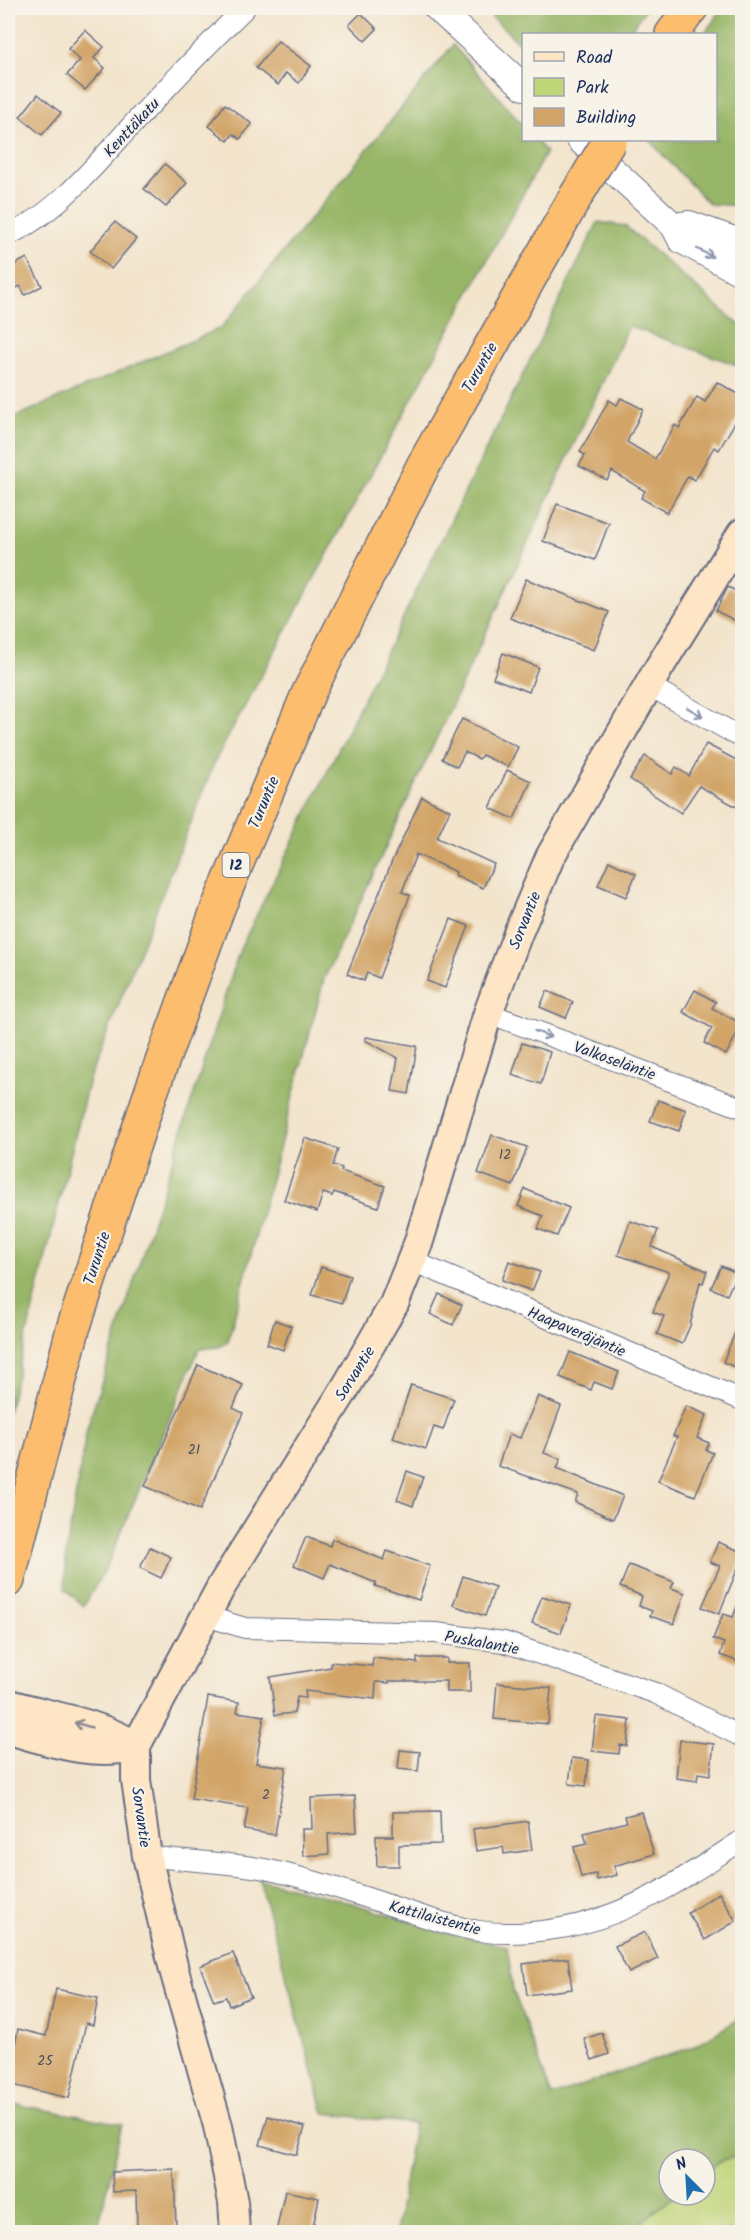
<svg xmlns="http://www.w3.org/2000/svg" width="750" height="2240" viewBox="0 0 750 2240" font-family="Kalam,sans-serif">
  <rect width="100%" height="100%" fill="#f7f3e8"/>
  <filter id="ink" filterUnits="userSpaceOnUse"><feTurbulence type="fractalNoise" baseFrequency=".0167" numOctaves="2"/><feDisplacementMap in="SourceGraphic" scale="12" xChannelSelector="R" yChannelSelector="G"/><feConvolveMatrix kernelMatrix="1 2 1 2 8 2 1 2 1" color-interpolation-filters="sRGB"/></filter>
  <filter id="wash" filterUnits="userSpaceOnUse"><feTurbulence type="fractalNoise" baseFrequency=".008" numOctaves="4" result="noise"/><feDisplacementMap in="SourceGraphic" scale="24" xChannelSelector="R" yChannelSelector="G"/><feGaussianBlur stdDeviation="1.35" result="paint"/><feColorMatrix in="noise" values="0 0 0 0 0 0 0 0 0 0 0 0 0 0 0 0 0 1.4 0 .05"/><feComposite in="paint" operator="in"/></filter>
  <g filter="url(#wash)">
    <rect width="100%" height="100%" fill="#f3e4cc"/>
    <polygon fill="#c0d478" stroke="#6e826b" stroke-width="1.5" points="742,2155 742,2232 628,2232 676,2195 705,2195 705,2172 719,2161"/>
    <g fill="#98b668" stroke="#5a7263" stroke-width="1.5">
      <polygon points="487,8 646,8 628,34 524,34 523,47 485,10"/>
      <polygon points="723,8 742,8 742,206 709,204 649,140 716,140 716,34 704,34"/>
      <polygon points="453,45 523,125 524,140 536,140 546,152 215,761 89,1079 8,1412 8,420 221,328"/>
      <polygon points="598,222 625,226 742,327 742,367 629,326 324,979 228,1341 219,1347 199,1349 105,1570 84,1606 65,1589 66,1553 87,1428 240,949"/>
      <polygon points="259,1879 349,1902 438,1931 507,1946 513,1990 552,2096 695,2046 742,2017 742,2155 719,2161 705,2172 705,2159 669,2159 669,2195 676,2195 628,2232 396,2232 414,2124 324,2113"/>
      <polygon points="8,2103 122,2124 97,2232 8,2232"/>
    </g>
    <g id="blocks">
      <g fill="#d2a468">
        <polygon points="361,13 377,29 365,41 349,25"/>
        <polygon points="85,30 104,47 94,58 105,68 85,90 67,75 80,60 68,49"/>
        <polygon points="278,41 311,66 299,83 286,73 278,85 256,68"/>
        <polygon points="38,94 61,113 42,135 20,117"/>
        <polygon points="225,104 252,124 240,139 233,134 228,141 209,126"/>
        <polygon points="165,164 187,183 166,207 144,189"/>
        <polygon points="115,222 136,239 111,269 90,251"/>
        <polygon points="27,258 42,286 25,295 20,286 13,290 8,280 8,268"/>
        <polygon points="717,382 742,396 742,410 719,450 714,447 695,480 688,476 667,513 641,498 645,491 612,471 607,480 579,466 585,455 580,452 609,400 617,405 621,398 643,409 627,442 655,459 675,425 679,428 697,397 705,402"/>
        <polygon points="557,504 609,523 595,560 543,541"/>
        <polygon points="526,579 609,612 594,650 510,618"/>
        <polygon points="728,587 742,594 742,624 716,611"/>
        <polygon points="503,653 538,667 529,692 493,678"/>
        <polygon points="462,719 518,747 508,767 482,755 479,759 465,752 457,767 442,759"/>
        <polygon points="706,744 742,763 742,810 699,786 681,813 630,779 645,756 672,774 676,767 689,776"/>
        <polygon points="507,770 531,781 514,819 490,808"/>
        <polygon points="422,797 450,810 437,838 494,864 483,888 455,875 456,872 416,854 402,892 410,895 379,978 367,973 364,981 347,974 392,861"/>
        <polygon points="609,861 636,874 626,897 598,885"/>
        <polygon points="451,919 469,926 445,988 427,981"/>
        <polygon points="695,990 716,1002 712,1008 742,1024 726,1055 704,1043 712,1028 683,1012"/>
        <polygon points="547,991 573,1002 566,1018 540,1007"/>
        <polygon points="366,1037 417,1046 409,1094 392,1091 398,1058 365,1040"/>
        <polygon points="522,1043 550,1052 541,1084 512,1075"/>
        <polygon points="658,1100 686,1110 679,1131 650,1121"/>
        <polygon points="492,1135 527,1147 513,1186 478,1173"/>
        <polygon points="305,1138 338,1149 333,1165 342,1168 341,1171 385,1186 378,1207 334,1192 332,1196 323,1193 317,1212 284,1200"/>
        <polygon points="525,1189 569,1208 557,1236 538,1229 543,1216 518,1206"/>
        <polygon points="630,1221 658,1230 652,1247 707,1271 703,1283 700,1282 690,1326 682,1344 657,1334 664,1316 653,1312 669,1272 618,1255"/>
        <polygon points="509,1261 540,1272 532,1291 502,1280"/>
        <polygon points="721,1266 737,1273 727,1295 711,1288"/>
        <polygon points="321,1267 350,1276 342,1303 312,1295"/>
        <polygon points="439,1294 462,1305 453,1325 430,1314"/>
        <polygon points="742,1316 742,1370 723,1362"/>
        <polygon points="275,1320 291,1326 283,1350 267,1344"/>
        <polygon points="570,1352 619,1372 612,1389 594,1382 591,1390 560,1377"/>
        <polygon points="198,1365 243,1385 233,1408 243,1413 200,1510 145,1486"/>
        <polygon points="411,1385 454,1399 443,1430 434,1427 426,1449 393,1438"/>
        <polygon points="538,1396 561,1406 544,1453 561,1459 557,1468 623,1496 613,1519 575,1502 578,1494 498,1466 509,1434 520,1438"/>
        <polygon points="686,1406 707,1415 697,1438 709,1443 706,1450 713,1453 695,1496 658,1481 677,1437 673,1436"/>
        <polygon points="407,1471 423,1477 413,1506 397,1500"/>
        <polygon points="306,1537 330,1546 332,1539 384,1560 387,1551 430,1566 419,1600 375,1586 376,1583 330,1564 324,1578 294,1565"/>
        <polygon points="718,1542 742,1552 742,1558 719,1614 702,1607 720,1566 710,1562"/>
        <polygon points="150,1547 171,1557 161,1578 140,1568"/>
        <polygon points="629,1565 674,1582 671,1588 685,1593 674,1624 650,1616 652,1611 639,1606 642,1596 620,1587"/>
        <polygon points="463,1576 495,1587 485,1616 453,1605"/>
        <polygon points="542,1596 571,1605 561,1633 532,1623"/>
        <polygon points="740,1599 742,1599 742,1663 720,1655 724,1643 713,1639 723,1614 733,1617"/>
        <polygon points="373,1658 417,1663 417,1658 447,1658 447,1663 470,1663 470,1692 446,1692 446,1681 389,1681 389,1683 376,1682 375,1699 305,1691 306,1698 297,1697 294,1713 275,1715 270,1677 331,1667 331,1662 372,1666"/>
        <polygon points="497,1683 551,1688 548,1724 494,1719"/>
        <polygon points="208,1697 239,1702 237,1712 264,1716 256,1763 286,1767 275,1835 244,1830 248,1808 191,1799"/>
        <polygon points="596,1716 630,1720 627,1746 620,1745 619,1754 592,1751"/>
        <polygon points="680,1740 714,1744 710,1775 698,1773 697,1781 676,1778"/>
        <polygon points="400,1750 420,1752 418,1771 398,1769"/>
        <polygon points="572,1758 589,1760 586,1786 569,1784"/>
        <polygon points="355,1796 357,1832 328,1834 329,1854 303,1856 302,1829 312,1829 311,1798"/>
        <polygon points="440,1811 441,1844 399,1845 399,1866 377,1866 376,1836 393,1836 393,1812"/>
        <polygon points="641,1812 654,1854 614,1866 617,1875 597,1880 596,1874 581,1877 574,1847 587,1844 584,1833 627,1822 625,1816"/>
        <polygon points="528,1821 532,1850 504,1854 503,1847 476,1851 473,1829"/>
        <polygon points="719,1893 736,1921 705,1940 688,1913"/>
        <polygon points="645,1932 658,1959 629,1973 615,1946"/>
        <polygon points="233,1953 251,1997 229,2006 226,1997 214,2001 200,1966"/>
        <polygon points="568,1958 572,1989 527,1995 523,1964"/>
        <polygon points="56,1989 98,1998 93,2025 86,2023 69,2098 8,2084 18,2029 46,2036"/>
        <polygon points="602,2033 609,2054 592,2060 584,2039"/>
        <polygon points="268,2116 305,2127 297,2155 260,2145"/>
        <polygon points="174,2169 176,2227 137,2229 136,2191 113,2192 112,2172"/>
        <polygon points="285,2191 319,2198 312,2232 276,2232"/>
      </g>
    </g>
  </g>
  <g filter="url(#ink)">
    <use href="#blocks" fill-opacity="0" stroke="#676e84" stroke-width="1.5"/>
    <g fill="none" stroke-linecap="round" stroke-linejoin="round">
      <defs>
        <g id="minor">
          <path d="M 8,235 C 55,215 96,164 131,126 C 168,86 206,46 245,8"/>
          <polyline points="648,685 742,738"/>
          <polyline points="488,1013 742,1108"/>
          <polyline points="412,1261 742,1400"/>
          <polyline points="206,1616 245,1628 436,1633 504,1642 655,1693 742,1737"/>
          <path d="M 147,1856 C 186,1861 226,1862 265,1869 C 312,1879 359,1895 404,1910 C 429,1918 453,1927 479,1931 C 504,1935 530,1933 555,1929 C 625,1919 685,1878 742,1840"/>
        </g>
        <g id="tertiary">
          <polyline points="437,8 524,87"/>
          <polyline points="580,140 674,226 681,240 742,273"/>
          <polyline points="674,226 689,224 742,243"/>
        </g>
        <g id="secondary">
          <path d="M 8,1706 L 13,1705 C 52,1716 102,1724 136,1746"/>
          <path d="M 8,1730 C 50,1741 93,1758 136,1746"/>
          <polyline points="235,2232 233,2202 218,2126 174,1970 147,1856 136,1780 136,1746 221,1587 346,1387 394,1304 418,1244 488,1013 518,933 550,857 657,671 742,533"/>
        </g>
        <g id="trunk">
          <polyline points="672,34 691,8"/>
          <polyline points="8,1580 73,1329 150,1095 218,908 309,692 423,466 576,196"/>
        </g>
      </defs>
      <use href="#minor" stroke="#676e84" stroke-width="22"/>
      <use href="#tertiary" stroke="#676e84" stroke-width="28"/>
      <use href="#secondary" stroke="#676e84" stroke-width="32"/>
      <use href="#trunk" stroke="#676e84" stroke-width="36"/>
      <use href="#minor" stroke="#fff" stroke-width="20"/>
      <use href="#tertiary" stroke="#fff" stroke-width="26"/>
      <use href="#secondary" stroke="#fee5c5" stroke-width="28"/>
      <use href="#trunk" stroke="#fcbd6e" stroke-width="33"/>
      <defs>
        <polyline id="trunk-bridge" points="576,196 610,140"/>
      </defs>
      <use href="#trunk-bridge" stroke="#676e84" stroke-width="36" stroke-linecap="butt"/>
      <use href="#trunk-bridge" stroke="#fcbd6e" stroke-width="33"/>
    </g>
    <defs><path id="oneway-shaft" d="M-6 0H5M1.5-3L5.5 0L1.5 3" fill="none" stroke-width="1.6" stroke-linecap="round" stroke-linejoin="round" transform="scale(1.5)"/></defs>
    <g stroke="#8d97ae">
      <use href="#oneway-shaft" transform="translate(705 253) rotate(28)"/>
      <use href="#oneway-shaft" transform="translate(695 712) rotate(30)"/>
      <use href="#oneway-shaft" transform="translate(543 1034) rotate(20)"/>
    </g>
    <use stroke="#8c8a92" href="#oneway-shaft" transform="translate(83 1725) rotate(-164)"/>
  </g>
  <g text-anchor="middle" stroke-width="4.5" stroke-linejoin="round" paint-order="stroke">
    <g font-size="14" fill="#494c60">
      <text x="505" y="1159">12</text>
      <text x="194" y="1454">21</text>
      <text x="266" y="1799">2</text>
      <text x="45" y="2065">25</text>
    </g>
    <rect fill="#f7f3e8" stroke="#5d6a87" stroke-width="1.5" x="222.5" y="853" width="27" height="24" rx="4.5"/>
    <g font-size="15" font-weight="bold" fill="#1b2f5e">
      <text x="236" y="870">12</text>
    </g>
    <g font-size="16" fill="#1b2f5e" stroke="#f7f3e8">
      <text transform="translate(131 127) rotate(-47)" y="6">Kenttäkatu</text>
      <text transform="translate(479 367) rotate(-60)" y="6">Turuntie</text>
      <text transform="translate(263 802) rotate(-67)" y="6">Turuntie</text>
      <text transform="translate(524 920) rotate(-68)" y="6">Sorvantie</text>
      <text transform="translate(615 1060) rotate(20)" y="6">Valkoseläntie</text>
      <text transform="translate(96 1258) rotate(-72)" y="6">Turuntie</text>
      <text transform="translate(577 1331) rotate(23)" y="6">Haapaveräjäntie</text>
      <text transform="translate(354 1373) rotate(-58)" y="6">Sorvantie</text>
      <text transform="translate(482 1642) rotate(10)" y="6">Puskalantie</text>
      <text transform="translate(142 1817) rotate(82)" y="6">Sorvantie</text>
      <text transform="translate(435 1917) rotate(15)" y="6">Kattilaistentie</text>
    </g>
  </g>
  <rect width="750" height="2240" fill="none" stroke="#f7f3e8" stroke-width="30"/>
  <rect x="522" y="33" width="195" height="108" fill="#f7f3e8" stroke="#9fa5b1" stroke-width="1.5"/>
  <rect x="534" y="52" width="30" height="9" fill="#fee5c5" stroke="#9fa5b1" stroke-width="1.5"/>
  <text x="576" y="63" font-size="18" fill="#1b2f5e">Road</text>
  <rect x="534" y="78" width="30" height="18" fill="#c0d478" stroke="#9fa5b1" stroke-width="1.5"/>
  <text x="576" y="93" font-size="18" fill="#1b2f5e">Park</text>
  <rect x="534" y="108" width="30" height="18" fill="#d2a468" stroke="#9fa5b1" stroke-width="1.5"/>
  <text x="576" y="123" font-size="18" fill="#1b2f5e">Building</text>
  <g transform="translate(687 2177) rotate(336)"><circle r="28" fill="#f7f3e8" stroke="#9fa5b1" stroke-width="1.5"/>
  <path d="M0-4.5L10 22L0 15L-10 22Z" fill="#1f6fb2"/>
  <text y="-9" font-size="16" font-weight="bold" text-anchor="middle" fill="#1b2f5e">N</text>
  </g>
</svg>
